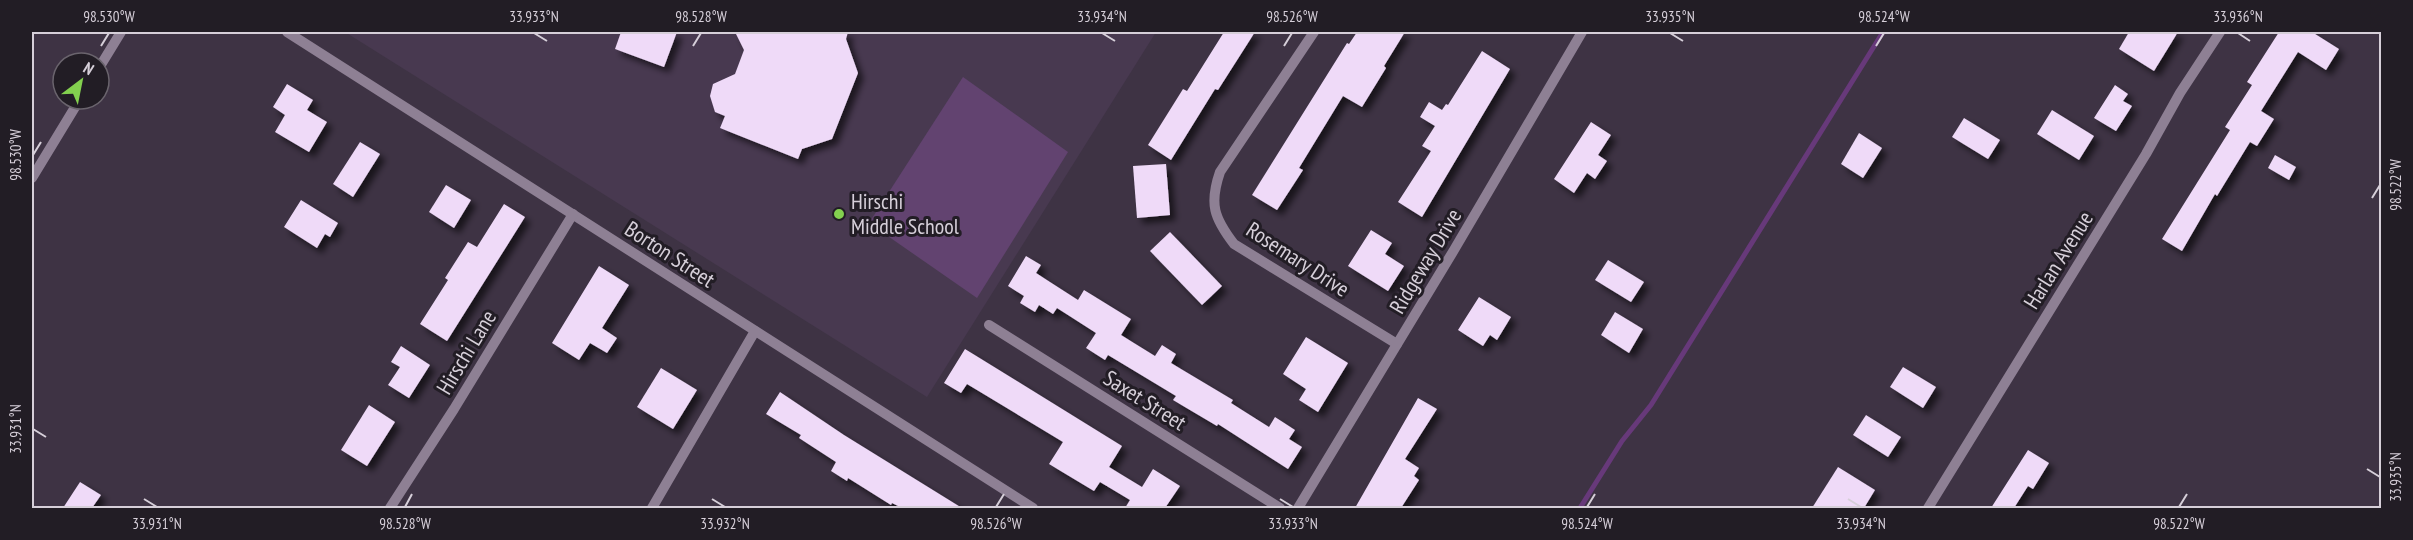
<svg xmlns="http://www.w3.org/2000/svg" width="2413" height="540" viewBox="0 0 2413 540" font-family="'PT Sans Narrow',sans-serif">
  <defs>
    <filter id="shadow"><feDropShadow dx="5.5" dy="5.5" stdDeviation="3" flood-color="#0009"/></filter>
  </defs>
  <rect width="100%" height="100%" fill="#3e3344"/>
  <polygon fill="#483950" points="345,32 1156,32 927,397"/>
  <polygon fill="#624370" points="963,77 1068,152 977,298 869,223"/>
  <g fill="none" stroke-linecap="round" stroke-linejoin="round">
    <polyline stroke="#67397a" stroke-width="5" points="1580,508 1622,441 1651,405 1883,32"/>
  </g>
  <g fill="#efdaf8" filter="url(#shadow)">
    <polygon points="621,32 677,32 664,67 615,49"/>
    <polygon points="735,32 848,32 846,39 858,73 832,139 802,149 798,159 720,128 725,116 715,112 710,96 713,84 735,74 744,50"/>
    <polygon points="1224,32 1255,32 1218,90 1215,89 1171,160 1148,145 1183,89 1187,91"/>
    <polygon points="1357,32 1405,32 1384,66 1386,68 1362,107 1343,96 1299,168 1303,170 1277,210 1252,195 1347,43 1349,44"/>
    <polygon points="2129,32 2178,32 2154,71 2119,49"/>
    <polygon points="2279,32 2312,32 2339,49 2326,70 2298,52 2261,111 2274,119 2257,146 2250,142 2217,196 2215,194 2182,251 2162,239 2230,130 2225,127 2252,85 2247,82"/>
    <polygon points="1482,51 1510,69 1422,217 1398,202 1431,151 1422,146 1435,126 1420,117 1429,102 1442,110 1446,104 1448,105"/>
    <polygon points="287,84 313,100 307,110 327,122 309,152 275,132 285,115 273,107"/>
    <polygon points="2115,85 2128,94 2123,101 2132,106 2116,131 2094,118"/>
    <polygon points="2052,110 2094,136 2079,160 2037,134"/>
    <polygon points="1964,118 2000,140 1988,159 1952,137"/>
    <polygon points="1591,122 1611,135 1598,155 1607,161 1595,179 1587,173 1574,193 1554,179"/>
    <polygon points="1859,133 1882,148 1863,178 1841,164"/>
    <polygon points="360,142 380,154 353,197 333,184"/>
    <polygon points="2275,155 2296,167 2289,180 2268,168"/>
    <polygon points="1166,164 1170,215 1137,218 1133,166"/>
    <polygon points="446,185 471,200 454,228 429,212"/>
    <polygon points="301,200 338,223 330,237 325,234 317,248 284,227"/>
    <polygon points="504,204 525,217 447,341 420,324 448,280 445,278 468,242 477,247"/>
    <polygon points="1371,230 1392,243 1385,254 1404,266 1388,291 1348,266"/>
    <polygon points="1170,232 1222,286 1202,305 1150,251"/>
    <polygon points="1026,256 1041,265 1036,273 1078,300 1084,290 1131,319 1121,335 1155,356 1162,345 1176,354 1171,363 1233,400 1231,403 1269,427 1275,417 1295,430 1289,439 1302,447 1288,469 1218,424 1217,426 1173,400 1176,396 1108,355 1105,360 1086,348 1096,333 1057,308 1053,314 1039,305 1035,312 1020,303 1024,296 1008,286"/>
    <polygon points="1608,260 1644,282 1631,302 1595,280"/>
    <polygon points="599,266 629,285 602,328 617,338 607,353 590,343 579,360 552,343"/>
    <polygon points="1479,297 1511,317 1497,340 1490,335 1483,346 1458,330"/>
    <polygon points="1615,312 1643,329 1629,353 1601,335"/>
    <polygon points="1306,337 1348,363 1318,412 1299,400 1306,389 1283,374"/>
    <polygon points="401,346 430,365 409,398 388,385 400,367 391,362"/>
    <polygon points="965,349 1122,446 1109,467 1142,487 1153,469 1180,486 1165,508 1125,508 1130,500 1100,482 1094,491 1049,464 1063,442 967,384 961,393 944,383"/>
    <polygon points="1903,367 1936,387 1923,408 1890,387"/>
    <polygon points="661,368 697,390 673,429 637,407"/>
    <polygon points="780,392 844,435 962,508 902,508 892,503 891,505 848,478 847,481 831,471 836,462 799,438 801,435 766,414"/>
    <polygon points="1418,398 1437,409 1405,459 1419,468 1414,476 1419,480 1401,508 1355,508"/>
    <polygon points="369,405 395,422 367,466 341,450"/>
    <polygon points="1866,415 1901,437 1888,457 1853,435"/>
    <polygon points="2028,450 2049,463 2033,489 2028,486 2014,508 1991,508"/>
    <polygon points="1838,467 1875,490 1864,508 1812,508"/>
    <polygon points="80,482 101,495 92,508 63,508"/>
  </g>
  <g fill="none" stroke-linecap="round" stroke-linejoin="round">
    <g stroke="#8e8094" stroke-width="10">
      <polyline points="287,32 1033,508"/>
      <path d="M 1314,32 L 1220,172 C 1209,204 1214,218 1234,244 L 1397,344"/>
      <polyline points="99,68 121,32"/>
      <polyline points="32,178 80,99"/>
      <polyline points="989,325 1280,508"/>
      <polyline points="390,508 454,409 573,214"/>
      <polyline points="652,508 755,331"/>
      <polyline points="1298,508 1454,250 1582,32"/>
      <polyline points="1928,508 2146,154 2180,93 2220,32"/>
    </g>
  </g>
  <path fill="none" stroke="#d6cfd9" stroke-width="2" d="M 534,33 L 547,41M 1102,33 L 1115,41M 1670,33 L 1683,41M 2238,33 L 2250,41M 101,46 L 109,33M 693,46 L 701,33M 1284,46 L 1292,33M 1876,46 L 1884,33M 33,155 L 41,142M 2372,198 L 2380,185M 33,429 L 46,437M 2367,469 L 2380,477M 144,499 L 157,507M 712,499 L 725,507M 1280,499 L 1293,507M 1848,499 L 1861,507M 405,507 L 412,494M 996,507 L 1004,494M 1587,507 L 1595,494M 2179,507 L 2187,494"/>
  <circle fill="#83d04f" stroke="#221d25" stroke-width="2" cx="839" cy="214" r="6"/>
  <g text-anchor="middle" stroke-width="6" stroke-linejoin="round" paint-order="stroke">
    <g font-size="22" fill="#d6cfd9" stroke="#221d25" text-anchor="start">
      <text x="851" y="209">Hirschi<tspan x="851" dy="25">Middle School</tspan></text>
    </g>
    <g font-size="22" fill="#d6cfd9" stroke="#221d25">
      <text transform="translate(670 254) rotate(33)" y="8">Borton Street</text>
      <text transform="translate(1298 259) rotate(33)" y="8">Rosemary Drive</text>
      <text transform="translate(2058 260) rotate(-58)" y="8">Harlan Avenue</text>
      <text transform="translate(1425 261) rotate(-59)" y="8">Ridgeway Drive</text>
      <text transform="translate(466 352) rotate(-59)" y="8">Hirschi Lane</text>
      <text transform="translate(1145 400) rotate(32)" y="8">Saxet Street</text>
    </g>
  </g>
  <rect width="2413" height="540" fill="none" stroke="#221d25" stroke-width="66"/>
  <g transform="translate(81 81) rotate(32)"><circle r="28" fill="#221d25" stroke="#6a646d" stroke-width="1.5"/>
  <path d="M0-4.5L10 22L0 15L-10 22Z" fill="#83d04f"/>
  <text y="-9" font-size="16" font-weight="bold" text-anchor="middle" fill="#d6cfd9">N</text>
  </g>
  <rect x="33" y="33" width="2347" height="474" fill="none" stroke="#d6cfd9" stroke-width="2"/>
  <g font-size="15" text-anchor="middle" fill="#d6cfd9">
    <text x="109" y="22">98.530°W</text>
    <text x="534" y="22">33.933°N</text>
    <text x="701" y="22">98.528°W</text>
    <text x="1102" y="22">33.934°N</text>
    <text x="1292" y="22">98.526°W</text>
    <text x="1670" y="22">33.935°N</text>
    <text x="1884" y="22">98.524°W</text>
    <text x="2238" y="22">33.936°N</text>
    <text transform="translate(16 155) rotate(-90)" y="5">98.530°W</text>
    <text transform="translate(2396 185) rotate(-90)" y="5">98.522°W</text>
    <text transform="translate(16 429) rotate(-90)" y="5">33.931°N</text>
    <text transform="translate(2396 477) rotate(-90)" y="5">33.935°N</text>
    <text x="157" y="529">33.931°N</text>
    <text x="405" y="529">98.528°W</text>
    <text x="725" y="529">33.932°N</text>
    <text x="996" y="529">98.526°W</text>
    <text x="1293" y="529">33.933°N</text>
    <text x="1587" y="529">98.524°W</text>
    <text x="1861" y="529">33.934°N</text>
    <text x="2179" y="529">98.522°W</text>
  </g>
</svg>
